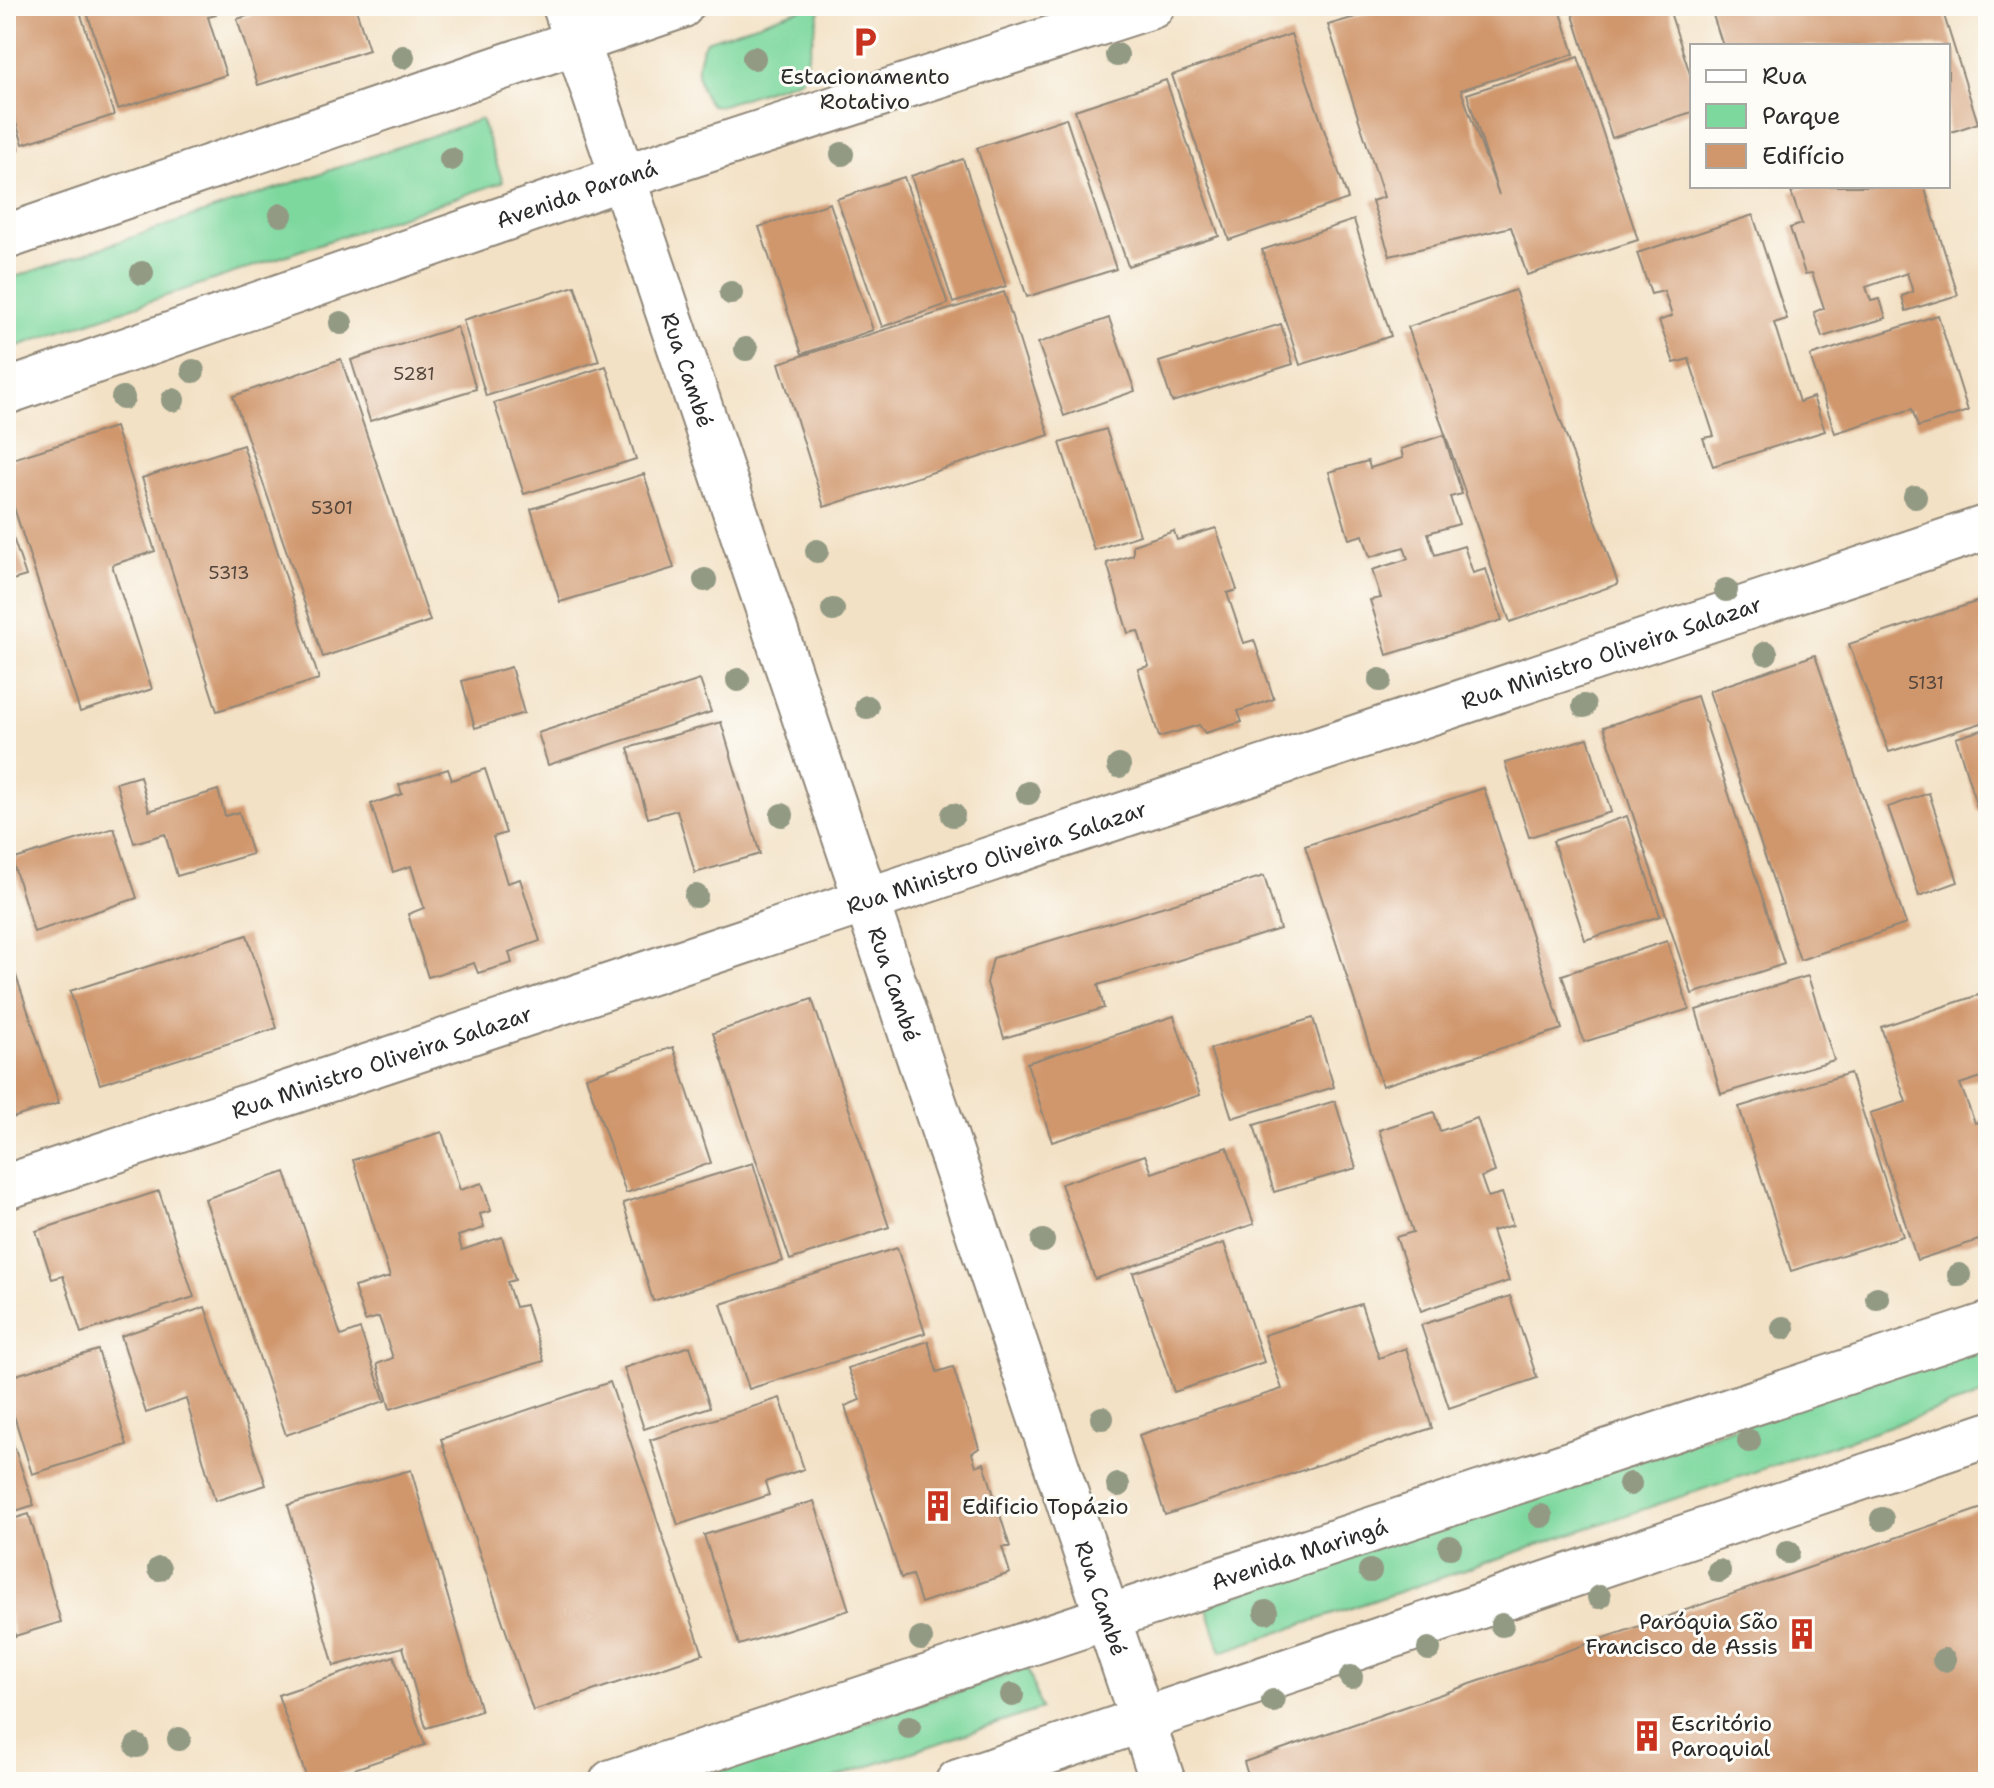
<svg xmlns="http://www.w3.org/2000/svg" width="1994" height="1788" viewBox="0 0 1994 1788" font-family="'Shantell Sans',sans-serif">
  <rect width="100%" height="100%" fill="#fdfcf7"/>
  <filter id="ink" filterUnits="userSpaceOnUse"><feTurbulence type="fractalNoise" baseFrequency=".0125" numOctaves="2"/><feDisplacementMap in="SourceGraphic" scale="16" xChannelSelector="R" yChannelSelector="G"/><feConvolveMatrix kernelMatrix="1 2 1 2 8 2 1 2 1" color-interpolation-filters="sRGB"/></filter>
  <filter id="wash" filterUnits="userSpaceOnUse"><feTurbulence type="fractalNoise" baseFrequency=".006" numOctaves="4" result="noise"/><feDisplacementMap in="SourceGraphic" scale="32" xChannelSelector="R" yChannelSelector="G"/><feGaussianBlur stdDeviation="1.8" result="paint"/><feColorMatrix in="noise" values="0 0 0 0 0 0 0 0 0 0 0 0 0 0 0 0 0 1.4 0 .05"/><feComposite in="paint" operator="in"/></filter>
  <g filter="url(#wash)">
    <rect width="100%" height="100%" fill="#f3e1c5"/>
    <g fill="#7dd89e" stroke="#548264" stroke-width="2">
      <path d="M 810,6 L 821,6 L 802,79 L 719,106 L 711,105 C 695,86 694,62 706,41 Z"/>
      <polygon points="481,119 503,182 6,350 6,280"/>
      <polygon points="1988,1342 1988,1393 1221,1652 1206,1605"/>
      <polygon points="1028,1668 1041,1709 822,1782 688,1782"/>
    </g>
    <g id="blocks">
      <g fill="#d0976d">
        <polygon points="6,6 78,6 114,115 23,144 6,93"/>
        <polygon points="85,6 213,6 216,15 208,17 226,75 118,109"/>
        <polygon points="263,6 355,6 369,50 258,85 237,19 264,11"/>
        <polygon points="1393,6 1559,6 1574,54 1461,90 1499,195 1467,94 1578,57 1638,240 1527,275 1511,227 1390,256 1372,201 1384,197 1328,25"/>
        <polygon points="1570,6 1668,6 1692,80 1692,112 1612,138"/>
        <polygon points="1710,6 1941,6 1978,123 1948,133 1948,46 1723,46"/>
        <polygon points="1291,34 1348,199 1229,240 1172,75"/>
        <polygon points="1166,80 1219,236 1128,266 1075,110"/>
        <polygon points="6,112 19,149 6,154"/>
        <polygon points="1066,118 1116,269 1027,297 977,148"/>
        <polygon points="963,159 1006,286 953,303 911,176"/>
        <polygon points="904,177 948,304 882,327 837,199"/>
        <polygon points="1811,186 1924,186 1958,295 1906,311 1902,296 1913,292 1907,273 1866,287 1871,301 1880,299 1886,318 1822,337 1814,312 1824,308 1812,273 1805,274 1790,228 1802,224 1791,192"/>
        <polygon points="830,203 873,330 802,354 759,227"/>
        <polygon points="1753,215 1787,319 1774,323 1799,402 1813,397 1825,431 1713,466 1703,438 1714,436 1689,359 1674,363 1659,321 1672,316 1664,291 1651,294 1637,253"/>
        <polygon points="1354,220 1391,336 1300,365 1262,250"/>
        <polygon points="575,286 599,361 486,396 463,320"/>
        <polygon points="1515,290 1618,584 1510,622 1408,327"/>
        <polygon points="1004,292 1049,435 824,507 779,363"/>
        <polygon points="1938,315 1968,411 1918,427 1912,409 1835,433 1810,356"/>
        <polygon points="1109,318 1135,391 1064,416 1038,343"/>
        <polygon points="1281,324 1293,364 1172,402 1159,362"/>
        <polygon points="457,327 476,389 370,421 351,360"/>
        <polygon points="341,359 430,621 323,657 233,396"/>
        <polygon points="606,366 636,459 524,494 494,403"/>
        <polygon points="115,427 155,551 112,565 152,689 80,712 6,483 6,461"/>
        <polygon points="1106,429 1140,535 1094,550 1060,443"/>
        <polygon points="1444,435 1462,494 1450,497 1459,524 1428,533 1435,555 1464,546 1473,573 1486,569 1502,620 1387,655 1370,600 1381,598 1372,570 1408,559 1404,547 1370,557 1363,535 1349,539 1329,472 1368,461 1370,468 1403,458 1401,449"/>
        <polygon points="243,445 319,679 217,711 142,478"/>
        <polygon points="644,474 674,568 560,602 531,509"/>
        <polygon points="6,517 26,576 6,582"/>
        <polygon points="1216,528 1237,590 1227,593 1244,643 1254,640 1274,699 1238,711 1242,722 1205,733 1199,725 1159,737 1138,669 1149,666 1138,631 1128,633 1107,563 1133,555 1133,545 1174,531 1177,540"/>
        <polygon points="1988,598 1988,721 1889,752 1849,644"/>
        <polygon points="1815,655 1906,924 1800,960 1709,691"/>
        <polygon points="511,667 524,713 475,728 462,681"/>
        <polygon points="700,680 711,712 548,765 538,733"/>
        <polygon points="1697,696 1784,964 1692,994 1604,727"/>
        <polygon points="721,722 760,854 695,873 677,810 648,818 628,748"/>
        <polygon points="1988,728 1988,808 1978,811 1956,738"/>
        <polygon points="1588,738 1611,812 1529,837 1505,763"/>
        <polygon points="448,769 452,780 485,769 506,833 493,837 507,883 520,879 540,941 509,952 512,963 478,973 474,963 428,977 408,914 424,908 411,866 393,872 371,804 402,794 399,785"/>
        <polygon points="140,776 149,811 218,790 225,816 239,812 252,854 177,876 165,834 134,843 116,783"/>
        <polygon points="1484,788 1562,1029 1382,1086 1305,846"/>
        <polygon points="1929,793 1958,882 1919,896 1888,807"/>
        <polygon points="1627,816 1660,916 1585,940 1553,841"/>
        <polygon points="114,828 137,898 34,932 12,860"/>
        <polygon points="1264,876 1280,929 1098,985 1104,1008 1004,1038 987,983 993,958"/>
        <polygon points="247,935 277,1028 100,1084 70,991"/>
        <polygon points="1667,941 1689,1009 1584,1042 1562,975"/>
        <polygon points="6,946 59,1103 6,1120"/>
        <polygon points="1808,976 1834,1060 1721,1094 1696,1010"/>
        <polygon points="1988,992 1988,1075 1960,1084 1975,1123 1988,1118 1988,1237 1917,1260 1870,1113 1906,1102 1881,1027"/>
        <polygon points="812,999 889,1227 790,1260 713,1033"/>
        <polygon points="1174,1016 1200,1095 1052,1142 1027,1063"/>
        <polygon points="1313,1018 1334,1087 1232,1118 1210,1049"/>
        <polygon points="673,1047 711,1163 626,1193 586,1077"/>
        <polygon points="1850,1073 1903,1236 1791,1271 1739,1107"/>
        <polygon points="1335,1101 1356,1168 1274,1192 1254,1125"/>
        <polygon points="1434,1112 1440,1131 1477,1118 1495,1172 1481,1177 1488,1197 1502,1193 1513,1225 1492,1231 1509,1281 1421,1311 1396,1237 1413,1232 1379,1130"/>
        <polygon points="442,1132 460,1190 482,1183 491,1211 480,1214 484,1228 458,1236 462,1250 502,1237 515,1280 507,1282 515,1307 526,1305 544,1361 390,1409 377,1364 393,1358 379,1317 365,1321 354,1287 390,1277 353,1160"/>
        <polygon points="1227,1147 1254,1224 1095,1279 1061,1184 1145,1155 1152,1173"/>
        <polygon points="753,1163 783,1261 653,1301 623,1203"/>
        <polygon points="285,1172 341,1336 360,1329 385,1401 286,1435 205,1199"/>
        <polygon points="159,1191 194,1297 81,1333 63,1276 52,1279 36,1231"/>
        <polygon points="1224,1243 1264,1362 1174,1392 1133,1273"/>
        <polygon points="897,1248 925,1333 749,1389 721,1304"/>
        <polygon points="1510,1296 1537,1378 1449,1408 1421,1325"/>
        <polygon points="1361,1304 1379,1358 1406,1348 1432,1428 1165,1515 1139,1435 1282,1389 1264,1335"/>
        <polygon points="205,1307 266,1485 215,1501 186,1399 146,1413 121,1336"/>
        <polygon points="928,1341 937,1372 953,1367 979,1448 972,1453 976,1466 984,1463 1010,1547 1002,1547 1010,1573 921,1603 912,1575 901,1578 845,1406 860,1400 848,1368"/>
        <polygon points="690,1346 710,1407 644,1429 624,1368"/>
        <polygon points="98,1350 127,1445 32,1474 6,1390 6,1378"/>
        <polygon points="610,1382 703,1654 533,1711 441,1439"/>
        <polygon points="780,1398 804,1469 765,1482 769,1495 678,1525 650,1440"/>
        <polygon points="6,1423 34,1505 6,1514"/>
        <polygon points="411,1470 481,1711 426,1728 403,1647 334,1666 288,1505"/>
        <polygon points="814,1501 849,1610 739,1645 704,1535"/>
        <polygon points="1988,1506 1988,1782 1250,1782 1244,1762"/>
        <polygon points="29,1514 61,1622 15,1636 6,1605 6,1521"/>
        <polygon points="394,1656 425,1745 316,1782 308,1782 278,1695"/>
      </g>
    </g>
  </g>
  <g filter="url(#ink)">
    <use href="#blocks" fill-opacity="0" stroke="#8f8678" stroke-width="2"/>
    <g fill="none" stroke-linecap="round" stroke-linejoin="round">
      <defs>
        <g id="street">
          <path id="s1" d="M 565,6 L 1163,1782"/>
        </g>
        <g id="secondary">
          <polyline points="6,237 681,6"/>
          <path id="s2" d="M 6,392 L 624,177 L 1152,6"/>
          <path id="s3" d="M 6,1187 L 1988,527"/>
          <path id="s4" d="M 612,1782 L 1988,1325"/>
          <polyline points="958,1782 1988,1435"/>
        </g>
      </defs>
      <use href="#street" stroke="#8f8678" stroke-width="48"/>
      <use href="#secondary" stroke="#8f8678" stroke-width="48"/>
      <use href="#street" stroke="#fff" stroke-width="44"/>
      <use href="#secondary" stroke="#fff" stroke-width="44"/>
    </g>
    <g fill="#939a84">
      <circle cx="1117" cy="55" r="12"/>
      <circle cx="403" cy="57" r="12"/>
      <circle cx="754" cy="58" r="12"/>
      <circle cx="842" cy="154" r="12"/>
      <circle cx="451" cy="159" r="12"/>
      <circle cx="281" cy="215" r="12"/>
      <circle cx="142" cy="273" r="12"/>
      <circle cx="731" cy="293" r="12"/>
      <circle cx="341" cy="323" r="12"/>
      <circle cx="746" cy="349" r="12"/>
      <circle cx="193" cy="371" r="12"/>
      <circle cx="123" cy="398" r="12"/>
      <circle cx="173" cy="400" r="12"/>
      <circle cx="1915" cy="497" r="12"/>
      <circle cx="817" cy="551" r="12"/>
      <circle cx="705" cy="580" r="12"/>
      <circle cx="1726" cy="590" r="12"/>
      <circle cx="833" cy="610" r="12"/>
      <circle cx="1766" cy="653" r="12"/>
      <circle cx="738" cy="680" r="12"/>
      <circle cx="1380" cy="680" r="12"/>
      <circle cx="1584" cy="706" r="12"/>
      <circle cx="867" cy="707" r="12"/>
      <circle cx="1119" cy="766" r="12"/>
      <circle cx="1028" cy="793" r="12"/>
      <circle cx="782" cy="815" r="12"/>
      <circle cx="953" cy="815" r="12"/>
      <circle cx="696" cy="896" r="12"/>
      <circle cx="1043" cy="1241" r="12"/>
      <circle cx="1959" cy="1275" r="12"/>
      <circle cx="1877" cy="1298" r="12"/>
      <circle cx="1783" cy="1328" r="12"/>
      <circle cx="1102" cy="1418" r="12"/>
      <circle cx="1749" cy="1441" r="12"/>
      <circle cx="1630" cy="1484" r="12"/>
      <circle cx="1118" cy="1485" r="12"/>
      <circle cx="1541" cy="1516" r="12"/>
      <circle cx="1882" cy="1519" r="12"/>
      <circle cx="1450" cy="1547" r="12"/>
      <circle cx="1788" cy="1552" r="12"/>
      <circle cx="159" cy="1569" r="12"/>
      <circle cx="1370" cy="1571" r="12"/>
      <circle cx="1719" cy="1571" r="12"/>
      <circle cx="1599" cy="1597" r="12"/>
      <circle cx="1266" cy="1612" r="12"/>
      <circle cx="1502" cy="1625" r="12"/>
      <circle cx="921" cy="1639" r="12"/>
      <circle cx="1429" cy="1649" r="12"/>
      <circle cx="1944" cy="1660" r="12"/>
      <circle cx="1351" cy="1677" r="12"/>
      <circle cx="1012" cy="1695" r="12"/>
      <circle cx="1273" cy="1701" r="12"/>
      <circle cx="909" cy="1727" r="12"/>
      <circle cx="179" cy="1739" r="12"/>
      <circle cx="137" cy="1746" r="12"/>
    </g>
  </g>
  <defs>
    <symbol id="parking-bare" viewBox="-9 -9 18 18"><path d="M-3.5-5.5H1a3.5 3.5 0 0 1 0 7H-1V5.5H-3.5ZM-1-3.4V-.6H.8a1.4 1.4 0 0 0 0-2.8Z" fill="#c8321e" stroke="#fdfcf7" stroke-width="2.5" paint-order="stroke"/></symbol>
    <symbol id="building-bare" viewBox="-9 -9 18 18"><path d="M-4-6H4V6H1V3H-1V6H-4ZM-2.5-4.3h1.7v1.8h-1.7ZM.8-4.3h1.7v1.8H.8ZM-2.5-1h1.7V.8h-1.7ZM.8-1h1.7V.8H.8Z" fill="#c8321e" stroke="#fdfcf7" stroke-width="2.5" paint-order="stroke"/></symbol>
  </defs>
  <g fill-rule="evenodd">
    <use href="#parking-bare" x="843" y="20" width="44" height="44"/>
    <use href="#building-bare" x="916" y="1484" width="44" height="44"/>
    <use href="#building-bare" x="1780" y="1612" width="44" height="44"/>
    <use href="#building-bare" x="1625" y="1714" width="44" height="44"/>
  </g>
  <g text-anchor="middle" stroke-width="6" stroke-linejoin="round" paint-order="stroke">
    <g font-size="18" fill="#54463c">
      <text x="414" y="380">5281</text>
      <text x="332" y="514">5301</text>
      <text x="229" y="579">5313</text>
      <text x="1926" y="689">5131</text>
    </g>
    <g font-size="22" fill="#2b2b2b" stroke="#fdfcf7" text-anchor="start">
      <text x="865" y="84" text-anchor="middle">Estacionamento<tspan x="865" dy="25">Rotativo</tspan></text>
      <text x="962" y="1514">Edificio Topázio</text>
      <text x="1778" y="1629" text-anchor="end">Paróquia São<tspan x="1778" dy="25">Francisco de Assis</tspan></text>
      <text x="1671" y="1731">Escritório<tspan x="1671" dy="25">Paroquial</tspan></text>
    </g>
    <g font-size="22" fill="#2b2b2b" stroke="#fdfcf7">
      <text dy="8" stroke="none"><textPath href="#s2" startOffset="604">Avenida Paraná</textPath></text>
      <text dy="8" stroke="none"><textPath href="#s1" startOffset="384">Rua Cambé</textPath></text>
      <text dy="8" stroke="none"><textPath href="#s3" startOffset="1692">Rua Ministro Oliveira Salazar</textPath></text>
      <text dy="8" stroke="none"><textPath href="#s3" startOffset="1044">Rua Ministro Oliveira Salazar</textPath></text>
      <text dy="8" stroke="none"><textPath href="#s1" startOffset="1032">Rua Cambé</textPath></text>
      <text dy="8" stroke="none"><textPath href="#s3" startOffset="396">Rua Ministro Oliveira Salazar</textPath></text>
      <text dy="8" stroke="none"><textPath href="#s4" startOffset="724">Avenida Maringá</textPath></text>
      <text dy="8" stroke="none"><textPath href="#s1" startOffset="1680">Rua Cambé</textPath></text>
    </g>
  </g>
  <rect width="1994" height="1788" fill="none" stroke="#fdfcf7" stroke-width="32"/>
  <rect x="1690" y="44" width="260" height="144" fill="#fdfcf7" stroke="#a9a8a5" stroke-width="2"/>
  <rect x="1706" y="70" width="40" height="12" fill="#ffffff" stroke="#a9a8a5" stroke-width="2"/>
  <text x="1762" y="84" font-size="24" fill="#2b2b2b">Rua</text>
  <rect x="1706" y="104" width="40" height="24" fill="#7dd89e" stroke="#a9a8a5" stroke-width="2"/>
  <text x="1762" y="124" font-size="24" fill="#2b2b2b">Parque</text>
  <rect x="1706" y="144" width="40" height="24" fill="#d0976d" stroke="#a9a8a5" stroke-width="2"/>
  <text x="1762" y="164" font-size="24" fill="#2b2b2b">Edifício</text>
</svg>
